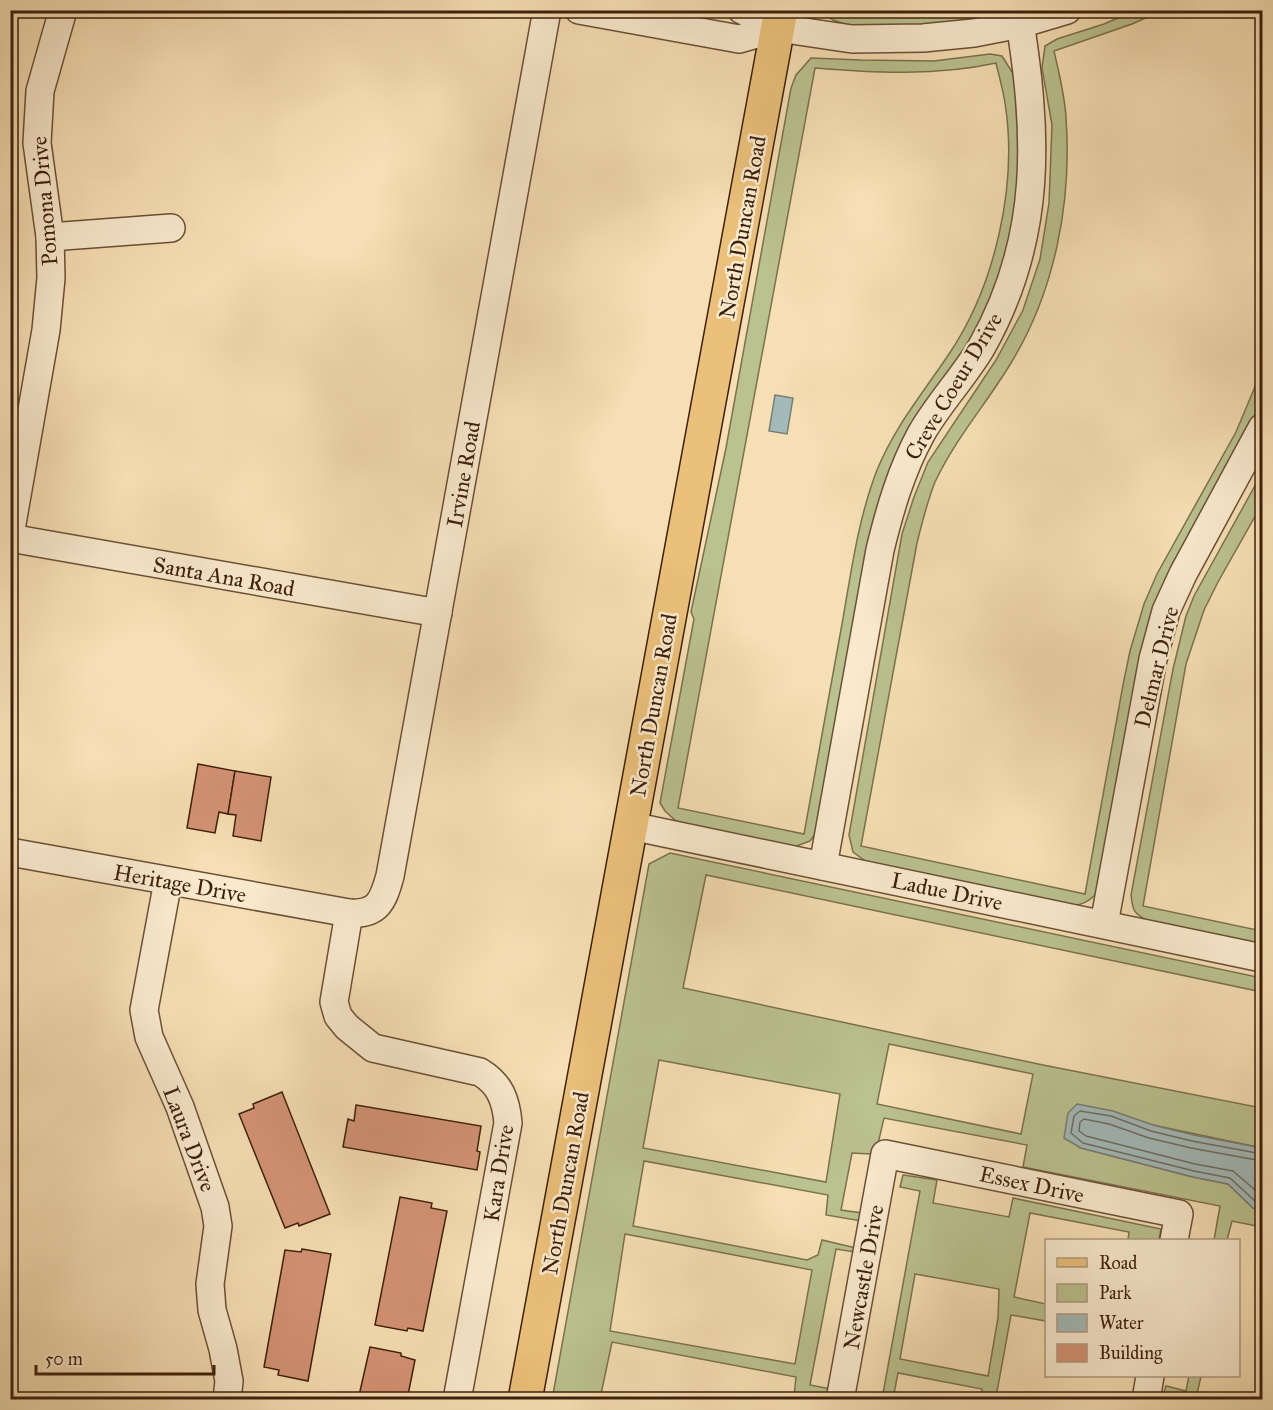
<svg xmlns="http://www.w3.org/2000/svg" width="1273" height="1410" viewBox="0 0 1273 1410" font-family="'IM FELL Great Primer',serif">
  <rect width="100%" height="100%" fill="#f6dfb4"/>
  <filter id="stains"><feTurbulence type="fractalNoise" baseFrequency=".00333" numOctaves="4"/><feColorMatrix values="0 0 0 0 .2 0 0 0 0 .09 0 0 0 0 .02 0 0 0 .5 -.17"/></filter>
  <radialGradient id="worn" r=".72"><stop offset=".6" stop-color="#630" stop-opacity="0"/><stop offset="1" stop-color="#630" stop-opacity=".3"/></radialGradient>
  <g fill="#bac28f" stroke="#7c714e" stroke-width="1.5" fill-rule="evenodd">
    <polygon points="935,10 996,11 987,17 965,22 922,25 848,25 833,20 820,11 878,14"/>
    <path d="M 1134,11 L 1161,11 L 1132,24 L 1054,51 C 1059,73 1065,96 1066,118 C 1072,202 1055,291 1011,363 C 987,403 955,439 935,482 C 927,502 922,523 917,543 L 861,846 L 1085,894 L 1123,685 L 1130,651 L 1144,604 L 1157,574 L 1236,432 L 1262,370 L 1262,409 L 1256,423 L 1168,582 L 1100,890 C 1091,900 1084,905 1070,906 L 871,865 L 853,852 L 849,835 L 902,534 L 914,497 L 928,462 L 996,360 L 1023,310 L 1040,259 L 1049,203 L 1052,125 L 1042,68 L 1045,46 L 1057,39 L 1104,24 Z"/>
    <path d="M 990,54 L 1002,56 L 1014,75 L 1024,156 L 1019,209 L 990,315 L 911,434 L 818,830 L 810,841 L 791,848 L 676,821 L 665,811 L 660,803 L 694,619 L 691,612 L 726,448 L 791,88 L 796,75 L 811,58 L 861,60 L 934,61 ZM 996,63 C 999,76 1003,90 1005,103 C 1018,185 995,286 949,354 C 923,393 895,426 877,470 C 858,519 851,573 842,624 C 829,694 817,764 804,834 L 678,808 L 815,68 C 874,73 937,76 996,63 Z"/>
    <path d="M 1262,473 L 1262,504 L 1218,582 L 1204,610 L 1186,664 L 1143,906 L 1262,931 L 1262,947 L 1148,921 C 1133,913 1133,911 1131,895 L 1173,669 L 1186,616 L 1194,596 Z"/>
    <path d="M 670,853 L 1262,978 L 1262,992 L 706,875 L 683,988 L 1043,1065 L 1262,1108 L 1262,1148 L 1153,1125 L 1081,1148 L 1193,1177 L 1228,1184 L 1253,1208 L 1262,1210 L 1262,1227 L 1232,1221 L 1227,1240 L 1214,1240 L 1220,1206 L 1023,1167 L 1027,1145 L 884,1118 L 877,1148 L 871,1154 L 852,1153 L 841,1210 L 862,1213 L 861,1221 L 826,1215 L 828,1195 L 644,1161 L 633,1226 L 807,1260 L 818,1255 L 822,1240 L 856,1248 L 855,1252 L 836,1249 L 810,1385 L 831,1389 L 829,1399 L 813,1399 L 794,1396 L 796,1377 L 612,1342 L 600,1399 L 552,1400 L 649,864 ZM 889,1044 L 1033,1074 L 1021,1134 L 877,1104 ZM 659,1060 L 840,1094 L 826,1182 L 643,1148 ZM 625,1234 L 812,1270 L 795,1364 L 610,1331 Z"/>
    <path d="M 903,1175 L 937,1180 L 933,1203 L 1009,1217 L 1013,1198 L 1161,1229 L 1159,1240 L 1128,1240 L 1129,1232 L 1030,1213 L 1014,1297 L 1046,1304 L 1046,1321 L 1011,1315 L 996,1397 L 1006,1399 L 981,1399 L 982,1389 L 898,1373 L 893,1399 L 882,1399 L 920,1191 L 900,1187 ZM 915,1274 L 999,1289 L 998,1318 L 988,1376 L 900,1359 Z"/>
    <polygon points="1189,1376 1201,1376 1196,1399 1162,1399 1166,1386 1186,1391"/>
  </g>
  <g fill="#a2bab9" stroke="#7a7c74" stroke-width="1.5">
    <polygon points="775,395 793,398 787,434 769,431"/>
    <polygon points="1077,1104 1113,1111 1153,1125 1194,1135 1262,1148 1262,1210 1253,1208 1228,1184 1193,1177 1081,1148 1064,1138 1068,1113"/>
  </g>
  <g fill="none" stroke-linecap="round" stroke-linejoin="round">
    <g stroke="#706d62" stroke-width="1.5">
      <polyline points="1262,1154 1192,1141 1151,1131 1111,1116 1080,1111 1074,1116 1071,1133 1083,1143 1194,1171 1230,1178 1256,1202 1262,1204"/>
      <polyline points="1262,1161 1191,1148 1149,1138 1109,1124 1084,1119 1080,1122 1079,1131 1086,1136 1195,1164 1233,1171 1262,1196"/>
    </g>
  </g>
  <g fill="#d49375" stroke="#3d200c" stroke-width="1.5">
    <polygon points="198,764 235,771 228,814 219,812 215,833 187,828"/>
    <polygon points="235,771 271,777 261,841 233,836 236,815 228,814"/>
    <polygon points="282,1092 330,1214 299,1226 298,1223 285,1228 239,1114 254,1108 253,1104"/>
    <polygon points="356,1105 481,1126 477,1151 480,1152 477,1170 343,1147 348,1119 354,1121"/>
    <polygon points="400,1197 432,1203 431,1208 447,1211 423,1331 408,1328 407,1331 375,1325"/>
    <polygon points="302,1249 331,1254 308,1381 278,1375 279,1370 264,1367 285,1250 301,1252"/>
    <polygon points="370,1347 401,1353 401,1356 415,1360 407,1400 358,1400"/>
  </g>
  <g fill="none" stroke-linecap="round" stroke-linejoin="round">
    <defs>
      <g id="minor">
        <polyline points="579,10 739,39 778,28"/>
        <polyline points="742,10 778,28 852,39 923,38 974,33 1020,24 1067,10"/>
        <polyline points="50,237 171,228"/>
        <polyline points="10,535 46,330 51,278 50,237 37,143 40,91 63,10"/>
        <polyline points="10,538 438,613"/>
        <polyline points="631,826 1262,958"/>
        <path d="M 10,852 L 349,913 C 378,915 383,901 390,876 L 547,10"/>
        <path d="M 823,866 L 880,550 C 890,509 901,471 921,434 C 938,404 963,378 981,348 C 1044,237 1038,131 1018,10"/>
        <polyline points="168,881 144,1010 149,1037 180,1107 215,1207 218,1226 210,1284 212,1310 223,1349 229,1381 227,1400"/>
        <path d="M 349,913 L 334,1002 L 338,1016 L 347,1027 L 373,1048 L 480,1072 C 500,1084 506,1100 508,1123 L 457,1400"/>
        <polyline points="1104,924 1153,659 1166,611 1183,574 1262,428"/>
        <polyline points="840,1400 885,1154 1179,1214 1174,1240"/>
        <polyline points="1146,1400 1150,1376"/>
      </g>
      <polyline id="major" points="525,1400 781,10"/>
    </defs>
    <use href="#minor" stroke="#6b5036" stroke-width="30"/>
    <use href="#major" stroke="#3d200c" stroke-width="36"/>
    <use href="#minor" stroke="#f9eace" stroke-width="27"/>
    <use href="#major" stroke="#ebc07a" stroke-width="33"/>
  </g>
  <g text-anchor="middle" stroke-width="5" stroke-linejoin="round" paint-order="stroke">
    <g font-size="22" fill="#3d200c" stroke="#f9eace">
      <text transform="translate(44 201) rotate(-95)" y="8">Pomona Drive</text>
      <text transform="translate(742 227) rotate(-80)" y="8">North Duncan Road</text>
      <text transform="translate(953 386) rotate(-59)" y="8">Creve Coeur Drive</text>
      <text transform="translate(463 474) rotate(-80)" y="8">Irvine Road</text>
      <text transform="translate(224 576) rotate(10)" y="8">Santa Ana Road</text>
      <text transform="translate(1156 667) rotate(-76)" y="8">Delmar Drive</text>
      <text transform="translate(653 705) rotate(-80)" y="8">North Duncan Road</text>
      <text transform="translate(180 883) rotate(10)" y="8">Heritage Drive</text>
      <text transform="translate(947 891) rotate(12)" y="8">Ladue Drive</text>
      <text transform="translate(190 1139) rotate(69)" y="8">Laura Drive</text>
      <text transform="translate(498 1173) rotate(-81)" y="8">Kara Drive</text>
      <text transform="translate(565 1183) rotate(-80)" y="8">North Duncan Road</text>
      <text transform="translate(1032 1184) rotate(12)" y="8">Essex Drive</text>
      <text transform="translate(863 1277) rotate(-80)" y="8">Newcastle Drive</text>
    </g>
  </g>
  <rect width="1273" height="1410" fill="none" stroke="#f6dfb4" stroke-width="36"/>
  <rect x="12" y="12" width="1249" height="1386" fill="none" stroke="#3d200c" stroke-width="3"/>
  <rect x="18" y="18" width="1237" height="1374" fill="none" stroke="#3d200c" stroke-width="1.5"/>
  <rect x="1045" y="1239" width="195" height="138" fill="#f9eace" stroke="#ae9980" stroke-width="1.5"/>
  <rect x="1057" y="1258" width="30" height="9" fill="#ebc07a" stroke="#ae9980" stroke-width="1.5"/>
  <text x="1099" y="1269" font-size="18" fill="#3d200c">Road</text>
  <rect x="1057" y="1284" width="30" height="18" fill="#bac28f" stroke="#ae9980" stroke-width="1.5"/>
  <text x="1099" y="1299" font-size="18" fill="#3d200c">Park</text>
  <rect x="1057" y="1314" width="30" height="18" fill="#a2bab9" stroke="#ae9980" stroke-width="1.5"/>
  <text x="1099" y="1329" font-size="18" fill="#3d200c">Water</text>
  <rect x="1057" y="1344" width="30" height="18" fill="#d49375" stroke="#ae9980" stroke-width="1.5"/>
  <text x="1099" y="1359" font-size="18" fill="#3d200c">Building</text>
  <path d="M36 1365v9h178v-9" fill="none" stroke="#3d200c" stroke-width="3"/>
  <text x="45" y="1365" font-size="18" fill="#3d200c" stroke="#f9eace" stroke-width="4.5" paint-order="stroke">50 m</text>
  <rect width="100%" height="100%" filter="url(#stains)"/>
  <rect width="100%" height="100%" fill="url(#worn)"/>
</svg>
